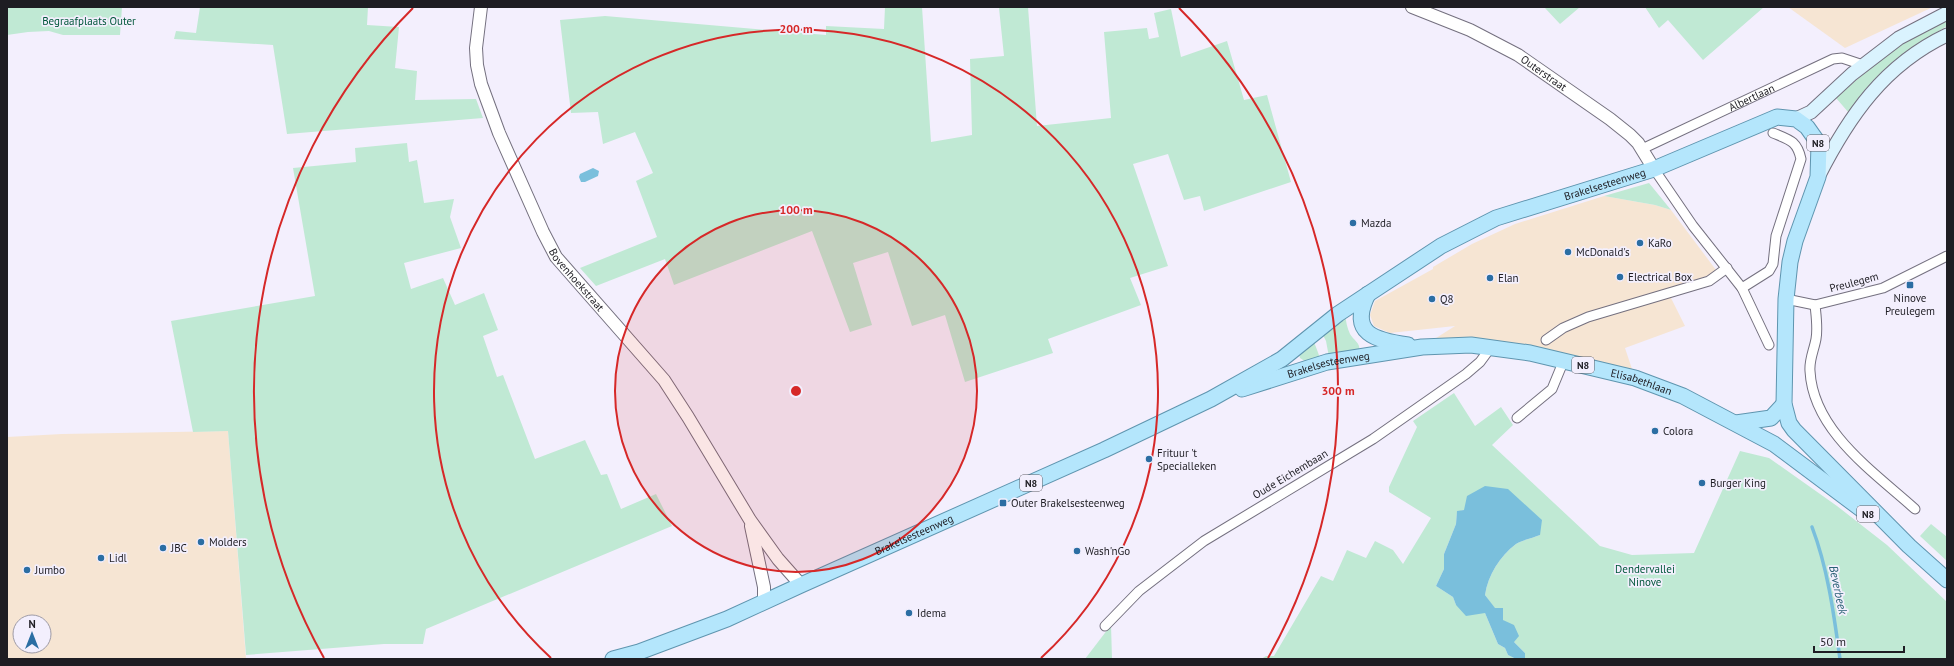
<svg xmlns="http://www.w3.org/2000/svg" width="1954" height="666" viewBox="0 0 1954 666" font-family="'PT Sans',sans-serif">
  <rect width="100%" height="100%" fill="#f3effd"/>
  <g fill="#f6e5d3" fill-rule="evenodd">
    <polygon points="1788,7 1933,7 1845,48"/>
    <polygon points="1604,196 1655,205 1671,210 1716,270 1707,276 1656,293 1669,294 1685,326 1625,348 1635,378 1564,360 1422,347 1455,326 1390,333 1374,326 1370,315 1375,301 1433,269 1433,267 1472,244 1515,224"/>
    <path d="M 228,431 L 246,659 L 7,659 L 7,437 L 62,434 ZM 20,622 L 44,622 L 44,646 L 20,646 Z"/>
  </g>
  <g fill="#c0e9d4">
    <polygon points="7,7 122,7 120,35 63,35 49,31 28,32 7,35"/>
    <polygon points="200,7 368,7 367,25 399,27 395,68 417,71 415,100 476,99 483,118 287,134 273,45 174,39 176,31 196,33"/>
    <polygon points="885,7 922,7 931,142 972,135 970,59 1004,56 999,8 1028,7 1037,126 1111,118 1104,32 1147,28 1149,39 1159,37 1154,13 1171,9 1181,57 1227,41 1244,100 1267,95 1291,182 1204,211 1200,196 1184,200 1168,154 1133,164 1168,266 1130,278 1141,305 1048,339 1053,353 965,382 945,315 912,326 888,252 853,263 872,325 850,332 812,231 674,285 665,259 596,286 580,268 657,237 636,181 653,173 635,132 603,144 598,112 571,113 560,20 605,16 826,35 826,26 884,29"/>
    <polygon points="1546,7 1580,7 1560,24 1545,8"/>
    <polygon points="1645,7 1764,7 1703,60 1668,20 1659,28"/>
    <polygon points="1947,18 1947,26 1919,43 1887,69 1849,113 1836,98 1878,61 1907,39"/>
    <polygon points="407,143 409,162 417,160 424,203 454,199 450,217 461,248 404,263 411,289 443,278 455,305 484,293 498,330 483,336 497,377 503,375 535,459 585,440 601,475 607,474 621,509 656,494 672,526 426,629 423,644 384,644 246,655 228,431 193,432 171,321 315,296 293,168 356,162 355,148"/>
    <polygon points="1649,183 1671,210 1655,205 1604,196"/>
    <path d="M 1345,314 C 1346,321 1347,328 1350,334 C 1353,340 1361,343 1359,350 L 1329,357 L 1326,341 L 1321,331 Z"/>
    <polygon points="1313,339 1320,358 1306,362 1300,358 1299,354"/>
    <path d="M 1454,393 L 1475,426 L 1501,407 L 1513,425 L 1492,445 L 1600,546 L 1632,555 L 1694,553 L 1740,451 L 1769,458 L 1837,506 L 1887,545 L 1947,602 L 1947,659 L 1525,659 L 1525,653 L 1514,642 L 1503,620 L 1485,595 C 1488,575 1500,556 1516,544 C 1522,540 1533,538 1540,535 L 1464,510 L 1457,512 L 1456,524 L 1444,554 L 1444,569 L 1436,586 L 1453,597 L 1456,605 L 1485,613 L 1498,644 L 1505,648 L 1508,655 L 1516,659 L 1261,659 L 1266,656 L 1274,656 L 1321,576 L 1333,581 L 1347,550 L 1366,558 L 1375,541 L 1393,550 L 1403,564 L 1431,518 L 1389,492 L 1389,487 L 1417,427 L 1413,421 Z"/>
    <polygon points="1931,524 1947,537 1947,561 1920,536"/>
    <polygon points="1111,625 1112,659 1085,659"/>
  </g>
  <g fill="#7abfdc">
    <polygon points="593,168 599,171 598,176 585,182 581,182 579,177 580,174"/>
    <path d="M 1485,486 L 1508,489 L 1542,520 L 1540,535 C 1533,538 1522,540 1516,544 C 1500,556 1488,575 1485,595 L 1495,608 L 1503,608 L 1503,620 L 1514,625 L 1519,636 L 1514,642 L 1525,653 L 1525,659 L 1516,659 L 1508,655 L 1505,648 L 1498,644 L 1485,613 L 1466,616 L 1456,605 L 1453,597 L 1436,586 L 1444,569 L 1444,554 L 1456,524 L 1457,511 L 1464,510 L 1467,496 Z"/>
  </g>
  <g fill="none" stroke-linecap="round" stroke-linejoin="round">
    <path stroke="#7abfdc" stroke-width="3.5" d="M 1812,527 C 1828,569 1834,615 1840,659"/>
    <defs>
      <g id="minor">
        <path id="s1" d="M 1642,149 L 1833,59 L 1842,58 L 1863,65"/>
        <polyline points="1654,169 1693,226 1742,288 1769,345"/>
        <path d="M 1742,288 L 1769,271 L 1773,264 L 1776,236 L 1801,159 C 1797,141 1790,140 1773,133"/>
        <polyline points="1786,299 1815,305 1883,288 1947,256"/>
        <path d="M 1815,305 C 1816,315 1818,328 1816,339 C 1814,350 1809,360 1810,371 C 1813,431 1874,472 1915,509"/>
        <polyline points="1546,340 1563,328 1588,317 1709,281 1727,268"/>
        <polyline points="1517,418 1552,389 1564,360"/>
        <polyline points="1105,626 1139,591 1204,541 1373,439 1466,374 1480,362 1491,347"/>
      </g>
      <g id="tertiary">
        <path id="s2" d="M 481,7 L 476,48 L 477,65 L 481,84 L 499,133 L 543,232 L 556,257 L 664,380 L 688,417 L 750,520 L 778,559 L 801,585"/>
        <path id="s3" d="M 1412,7 L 1470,30 L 1518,55 L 1610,119 L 1630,135 L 1638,143 L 1654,169"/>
        <polyline points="751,526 764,587 764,602"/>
      </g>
      <g id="secondary">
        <polyline points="1796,119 1811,112 1852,74 1899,38 1947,13"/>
        <path d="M 1818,177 C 1849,116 1884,65 1947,35"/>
      </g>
      <g id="primary">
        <path d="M 1368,294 C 1348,334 1375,340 1408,345"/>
        <path id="s4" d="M 1242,389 L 1327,362 L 1422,347 L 1471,345 L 1530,353 L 1635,378 L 1683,396 L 1774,444 L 1865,512"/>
        <polyline points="1736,423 1771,418 1784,404"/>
        <path id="s5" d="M 613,659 L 639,652 L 727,619 L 801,585 L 1104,450 L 1211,399 L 1282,359 L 1338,314 L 1441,246 L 1496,218 L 1654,169 L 1777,117 L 1796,119 L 1807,127 L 1819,144 L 1818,177 L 1795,241 L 1790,262 L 1786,299 L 1784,404 L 1789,423 L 1794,430 L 1909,546 L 1947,580"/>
      </g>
    </defs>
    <use href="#minor" stroke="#74707f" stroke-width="11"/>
    <use href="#tertiary" stroke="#74707f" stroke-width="14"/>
    <use href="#secondary" stroke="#74707f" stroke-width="15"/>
    <use href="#primary" stroke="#5f95af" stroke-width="17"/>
    <use href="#minor" stroke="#fff" stroke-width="9"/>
    <use href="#tertiary" stroke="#fff" stroke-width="12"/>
    <use href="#secondary" stroke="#daf3fe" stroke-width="13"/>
    <use href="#primary" stroke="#b4e6fc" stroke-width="15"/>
  </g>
  <circle cx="796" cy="391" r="181" fill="#d62828" fill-opacity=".12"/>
  <g fill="none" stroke="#d62828" stroke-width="2">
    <circle cx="796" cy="391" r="181"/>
    <path d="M551 658A362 362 0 1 1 1041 658"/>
    <path d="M324 658A542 542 0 0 1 413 8M1179 8A542 542 0 0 1 1268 658"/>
  </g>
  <g fill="#2b6ea3" stroke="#f3effd" stroke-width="1.5">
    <circle cx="1353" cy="223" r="4"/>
    <circle cx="1640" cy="243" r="4"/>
    <circle cx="1568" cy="252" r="4"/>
    <circle cx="1620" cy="277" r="4"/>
    <circle cx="1490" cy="278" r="4"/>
    <rect x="1906" y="281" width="8" height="8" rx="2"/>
    <circle cx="1432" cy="299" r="4"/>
    <circle cx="1655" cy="431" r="4"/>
    <circle cx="1149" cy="459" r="4"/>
    <circle cx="1702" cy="483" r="4"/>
    <rect x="999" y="499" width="8" height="8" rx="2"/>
    <circle cx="201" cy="542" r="4"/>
    <circle cx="163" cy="548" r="4"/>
    <circle cx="1077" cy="551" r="4"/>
    <circle cx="101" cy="558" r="4"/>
    <circle cx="27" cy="570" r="4"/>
    <circle cx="909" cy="613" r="4"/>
  </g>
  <g text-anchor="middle" stroke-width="3.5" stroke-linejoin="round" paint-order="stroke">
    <g fill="#f3effd" stroke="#5e5c64" stroke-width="1">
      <rect x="1807" y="135" width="22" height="16" rx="3"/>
      <rect x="1572" y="357" width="22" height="16" rx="3"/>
      <rect x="1020" y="475" width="22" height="16" rx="3"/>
      <rect x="1857" y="506" width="22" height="16" rx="3"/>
    </g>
    <g font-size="10" font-weight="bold" fill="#1e1d23">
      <text x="1818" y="147">N8</text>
      <text x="1583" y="369">N8</text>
      <text x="1031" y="487">N8</text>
      <text x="1868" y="518">N8</text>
    </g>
    <g font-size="11" fill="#00573a" stroke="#f3effd">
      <text x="89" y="25">Begraafplaats Outer</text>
      <text x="1645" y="573">Dendervallei<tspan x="1645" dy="13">Ninove</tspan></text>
    </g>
    <g font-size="11" fill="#1e1d23" stroke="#f3effd">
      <text dy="4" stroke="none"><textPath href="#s3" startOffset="148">Outerstraat</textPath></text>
      <text dy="4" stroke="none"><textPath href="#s1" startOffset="121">Albertlaan</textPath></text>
      <text dy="4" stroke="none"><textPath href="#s5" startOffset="1105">Brakelsesteenweg</textPath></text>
      <text dy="4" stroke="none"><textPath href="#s2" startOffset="297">Bovenhoekstraat</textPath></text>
      <text transform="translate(1854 282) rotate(-15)" y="4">Preulegem</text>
      <text dy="4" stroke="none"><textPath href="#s4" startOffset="90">Brakelsesteenweg</textPath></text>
      <text dy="4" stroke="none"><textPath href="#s4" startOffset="409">Elisabethlaan</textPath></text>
      <text transform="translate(1290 474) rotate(-31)" y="4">Oude Eichembaan</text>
      <text dy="4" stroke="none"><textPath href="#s5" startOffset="326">Brakelsesteenweg</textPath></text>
    </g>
    <g font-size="11" fill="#1e1d23" stroke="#f3effd" text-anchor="start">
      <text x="1361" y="227">Mazda</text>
      <text x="1648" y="247">KaRo</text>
      <text x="1576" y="256">McDonald's</text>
      <text x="1628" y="281">Electrical Box</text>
      <text x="1498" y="282">Elan</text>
      <text x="1910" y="302" text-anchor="middle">Ninove<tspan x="1910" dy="13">Preulegem</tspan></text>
      <text x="1440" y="303">Q8</text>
      <text x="1663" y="435">Colora</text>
      <text x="1157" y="457">Frituur 't<tspan x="1157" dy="13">Specialleken</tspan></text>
      <text x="1710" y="487">Burger King</text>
      <text x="1011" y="507">Outer Brakelsesteenweg</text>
      <text x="209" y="546">Molders</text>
      <text x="171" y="552">JBC</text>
      <text x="1085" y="555">Wash'nGo</text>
      <text x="109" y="562">Lidl</text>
      <text x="35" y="574">Jumbo</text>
      <text x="917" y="617">Idema</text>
    </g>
    <g font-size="12" font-style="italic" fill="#286074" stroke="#f3effd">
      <text transform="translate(1838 590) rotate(78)" y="4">Beverbeek</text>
    </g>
  </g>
  <circle cx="796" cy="391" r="6" fill="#d62828" stroke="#f3effd" stroke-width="2"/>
  <g font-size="12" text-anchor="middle" font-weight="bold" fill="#d62828" stroke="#f3effd" stroke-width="3.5" stroke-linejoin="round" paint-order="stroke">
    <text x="796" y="33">200 m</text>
    <text x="796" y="214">100 m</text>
    <text x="1338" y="395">300 m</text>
  </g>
  <rect width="1954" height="666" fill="none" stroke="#1e1d23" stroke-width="16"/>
  <g transform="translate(32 634)"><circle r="19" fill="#f3effd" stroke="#9e9ba6"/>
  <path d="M0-3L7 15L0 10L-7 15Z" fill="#2b6ea3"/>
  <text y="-6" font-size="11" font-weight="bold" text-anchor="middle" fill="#1e1d23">N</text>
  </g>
  <path d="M1814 646v6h90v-6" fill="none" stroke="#1e1d23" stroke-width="2"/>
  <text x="1820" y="646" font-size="12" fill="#1e1d23" stroke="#f3effd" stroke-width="3" paint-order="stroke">50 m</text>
</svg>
